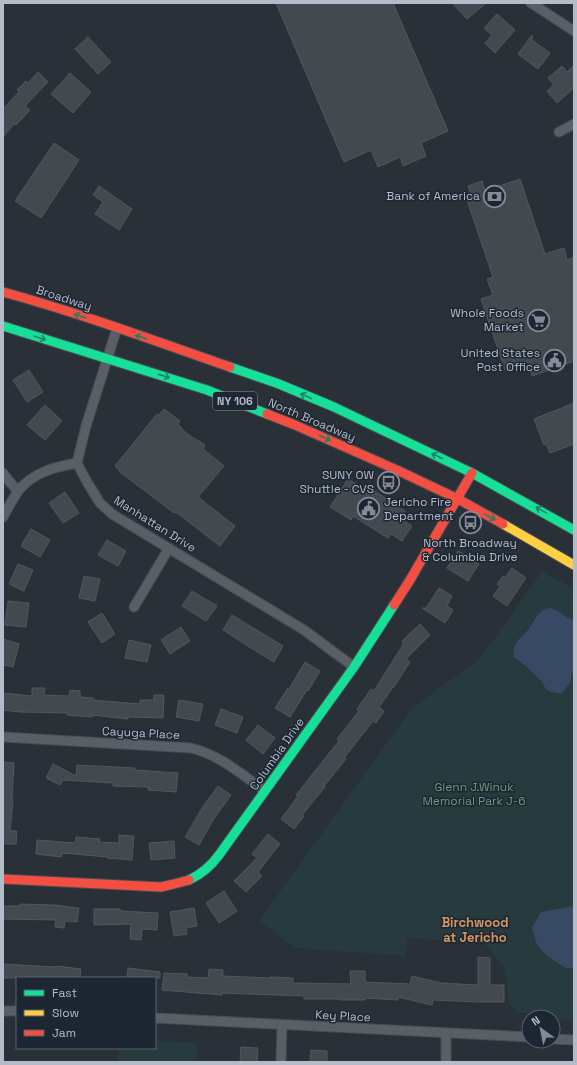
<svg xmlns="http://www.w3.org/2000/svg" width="577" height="1065" viewBox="0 0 577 1065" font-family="'Space Grotesk',sans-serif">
  <rect width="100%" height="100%" fill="#2a3038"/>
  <g fill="#273a3e">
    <path d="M 542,571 L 574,589 L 574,619 C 567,619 560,613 554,608 L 532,622 L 529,627 L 516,643 L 514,658 L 532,672 L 543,683 L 545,688 L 551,692 L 557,693 L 571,682 L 571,676 L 574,669 L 574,1021 L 553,1018 L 553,1017 L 517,1012 L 509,1003 L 504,966 L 484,943 L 407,938 L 406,956 L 296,948 L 259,921 L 412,708 L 478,660 L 506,623 Z"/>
    <polygon points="155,1041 194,1043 199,1051 195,1062 117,1062 120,1048 155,1048"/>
  </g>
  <g fill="#384963">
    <path d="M 550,608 C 559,609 565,619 574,619 L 574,669 L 571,676 L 571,682 L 562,693 C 556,693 551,693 546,689 C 544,687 544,684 541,681 C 533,672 524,665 514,657 C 512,641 521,639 530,627 C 537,617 537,611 550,608 Z"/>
    <polygon points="574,906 574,968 566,968 548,957 537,945 532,928 541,912"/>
  </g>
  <g fill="#444950" stroke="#52575f">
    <polygon points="276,3 393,3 448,131 421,143 426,156 403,166 400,157 378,167 371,150 344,162"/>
    <polygon points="452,3 486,3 467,19"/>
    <polygon points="497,14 515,30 495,53 485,43 492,35 484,28"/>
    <polygon points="532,35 532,40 550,53 538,69 518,54"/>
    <polygon points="88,37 111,62 98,74 75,49"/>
    <polygon points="574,65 574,88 557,103 547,91 554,85 548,78 562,66 567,72"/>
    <polygon points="38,72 48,82 25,106 30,110 16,125 14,124 3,137 3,109 19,92 17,90 26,81 28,83"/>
    <polygon points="70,73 91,92 73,113 51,94"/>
    <polygon points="54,143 79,160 41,218 15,201"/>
    <polygon points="520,179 545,254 564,248 567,260 574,257 574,361 532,376 528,362 505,370 481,299 493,295 487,279 493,277 466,197 471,195 468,186 482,181 485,191"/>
    <polygon points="99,186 132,209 119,230 95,214 103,202 93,195"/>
    <polygon points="29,370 43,392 27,402 13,380"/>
    <polygon points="574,403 574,444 550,453 546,444 544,445 534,419"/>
    <polygon points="45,405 62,421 45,440 27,425"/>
    <polygon points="164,409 180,421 178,424 185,432 192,437 205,445 203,449 224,466 198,497 235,526 220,546 176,512 174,513 120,472 115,466 157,414 159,415"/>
    <polygon points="348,479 368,491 370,488 405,511 400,518 412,526 402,541 391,534 388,538 353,516 351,520 330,507"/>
    <polygon points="65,492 79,513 63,523 49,503"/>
    <polygon points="31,529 50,540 40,557 21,546"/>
    <polygon points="107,540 126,551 118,566 98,555"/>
    <polygon points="458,551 473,559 472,561 479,564 468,581 447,568"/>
    <polygon points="18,564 33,570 24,591 9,584"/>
    <polygon points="512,568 526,578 507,606 493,596 500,586 497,584 503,576 505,578"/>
    <polygon points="84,576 100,579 95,601 79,598"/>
    <polygon points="439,588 452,596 447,606 453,610 445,623 422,608 426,608"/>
    <polygon points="192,591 217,606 206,621 182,606"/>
    <polygon points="8,601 29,603 26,627 5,625"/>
    <polygon points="102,613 115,634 102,643 88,622"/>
    <polygon points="232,615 283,646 274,662 251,648 223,630"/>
    <polygon points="420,624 430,635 406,659 410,662 394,687 393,687 379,707 384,711 376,723 373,721 344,758 346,759 324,786 325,787 302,815 304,816 294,829 281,819 298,796 296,795 339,741 337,739 359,711 357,709 371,689 374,691 404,643 402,641"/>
    <polygon points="181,627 190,641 170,654 161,640"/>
    <polygon points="3,639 19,644 13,667 3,665"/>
    <polygon points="129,640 151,645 147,662 125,658"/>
    <polygon points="305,662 320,671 308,691 307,690 290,717 275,708 288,688 289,689"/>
    <polygon points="32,688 45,688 44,695 69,696 70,690 80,691 80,697 93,698 93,700 140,704 140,700 154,700 154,695 164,695 163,718 128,717 128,719 92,715 92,717 67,715 67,713 20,712 3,710 3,693 32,696"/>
    <polygon points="179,700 203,704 199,721 176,717"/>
    <polygon points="221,709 243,717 237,733 215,725"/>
    <polygon points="258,725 275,738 263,754 246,740"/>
    <polygon points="3,762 14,763 12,799 13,799 10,831 17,831 16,844 3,844"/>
    <polygon points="53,764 76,776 77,765 135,768 135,770 178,773 176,792 148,790 148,787 113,786 113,783 63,780 60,785 46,778"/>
    <polygon points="218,786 231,795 213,820 199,845 185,837 204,805"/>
    <polygon points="268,834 280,844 258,872 262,876 246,892 234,881 257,858 252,854"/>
    <polygon points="119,835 134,836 132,860 107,858 108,857 62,853 61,857 36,854 37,840 75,843 76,837 100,839 99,842 119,843"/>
    <polygon points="174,841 175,858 151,860 149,843"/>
    <polygon points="224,891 237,911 219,923 206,903"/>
    <polygon points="20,904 54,905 79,908 77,922 65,921 64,928 55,927 56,920 3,919 3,906 20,906"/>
    <polygon points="194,908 197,926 186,928 187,934 174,936 170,912"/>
    <polygon points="94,909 120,909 120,911 158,913 157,930 142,929 141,940 130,939 131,924 94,925"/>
    <polygon points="478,957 490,958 490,985 504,985 504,1002 480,1002 433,1000 432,1005 398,997 398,1000 365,998 365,1000 340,1000 340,999 304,999 304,996 222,993 222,995 162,990 164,973 187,974 187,977 208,978 209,969 223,970 223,976 270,978 270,977 293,978 293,983 351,984 350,971 365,971 365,982 410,984 412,976 441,983 478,985"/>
    <polygon points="3,964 56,967 57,966 81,969 80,978 3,978"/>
    <polygon points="128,968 160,972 160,978 127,978"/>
    <polygon points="241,1047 258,1048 257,1062 240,1062"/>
    <polygon points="311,1050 327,1051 327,1062 310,1062"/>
  </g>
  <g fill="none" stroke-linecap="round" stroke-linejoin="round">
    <defs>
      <g id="street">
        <polyline points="531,3 574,31"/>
        <polyline points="559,132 574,124"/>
        <polyline points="117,328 86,426 77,463 87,482 100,503 112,514 304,630 354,667"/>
        <polyline points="3,473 8,480 18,491"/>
        <path d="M 3,517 C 8,508 13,498 19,490 C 34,472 55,467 77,463"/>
        <polyline points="134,607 169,548"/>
        <path d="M 3,737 L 191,748 C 220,755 241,774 265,791"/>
        <polyline points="3,1011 17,1011"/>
        <polyline points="155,1018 529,1037"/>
        <polyline points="553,1039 574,1040"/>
        <polyline points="281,1062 282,1025"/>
        <polyline points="446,1062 446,1033"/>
      </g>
      <g id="fast">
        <polyline points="3,326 207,390 267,414"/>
        <polyline points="230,367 279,384 334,407 472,473 574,530"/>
        <path d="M 189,880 C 202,874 211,866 219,855 L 354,667 L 394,605"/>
      </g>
      <polyline id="slow" points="503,524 574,565"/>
      <g id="jam">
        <path d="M 3,292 C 80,313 155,341 230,367"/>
        <polyline points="267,414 295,425 397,470 458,499 503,524"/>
        <polyline points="394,605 410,580 472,473"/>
        <polyline points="3,879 161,887 174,884 189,880"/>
      </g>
    </defs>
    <use href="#street" stroke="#484c53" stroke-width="11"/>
    <use href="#fast" stroke="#484c53" stroke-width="11"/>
    <use href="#slow" stroke="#484c53" stroke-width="11"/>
    <use href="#jam" stroke="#484c53" stroke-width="11"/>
    <use href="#street" stroke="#5a5e66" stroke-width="9"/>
    <use href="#fast" stroke="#16e098" stroke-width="9"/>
    <use href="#slow" stroke="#ffcf43" stroke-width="9"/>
    <use href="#jam" stroke="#f24e42" stroke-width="9"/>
  </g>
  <defs><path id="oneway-shaft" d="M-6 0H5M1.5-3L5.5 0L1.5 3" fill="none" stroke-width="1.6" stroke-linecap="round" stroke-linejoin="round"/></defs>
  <g stroke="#1a8366">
    <use href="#oneway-shaft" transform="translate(80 316) rotate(-162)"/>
    <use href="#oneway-shaft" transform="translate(141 337) rotate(-161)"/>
    <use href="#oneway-shaft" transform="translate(40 338) rotate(17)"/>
    <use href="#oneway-shaft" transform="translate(164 376) rotate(18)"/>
    <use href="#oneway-shaft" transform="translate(306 396) rotate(-156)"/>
    <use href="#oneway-shaft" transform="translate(325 438) rotate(24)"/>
    <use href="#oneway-shaft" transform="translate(437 456) rotate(-155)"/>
    <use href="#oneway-shaft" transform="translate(541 510) rotate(-151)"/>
    <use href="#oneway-shaft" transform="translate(490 517) rotate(29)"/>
  </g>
  <defs>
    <symbol id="bank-ring" viewBox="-11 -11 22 22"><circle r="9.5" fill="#1d2633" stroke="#848b96" stroke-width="1.5"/><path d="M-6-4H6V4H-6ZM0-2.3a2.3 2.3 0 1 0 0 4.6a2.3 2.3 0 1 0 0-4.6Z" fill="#848b96"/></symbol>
    <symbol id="supermarket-ring" viewBox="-11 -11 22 22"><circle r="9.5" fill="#1d2633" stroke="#848b96" stroke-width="1.5"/><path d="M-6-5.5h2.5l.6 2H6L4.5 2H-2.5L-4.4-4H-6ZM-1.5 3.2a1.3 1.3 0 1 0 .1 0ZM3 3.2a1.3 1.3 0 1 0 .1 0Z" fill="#848b96"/></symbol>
    <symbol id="civic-ring" viewBox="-11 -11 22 22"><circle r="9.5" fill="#1d2633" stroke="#848b96" stroke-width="1.5"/><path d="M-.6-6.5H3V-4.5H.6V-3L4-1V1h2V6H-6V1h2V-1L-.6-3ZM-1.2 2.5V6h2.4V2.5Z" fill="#848b96"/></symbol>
    <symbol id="bus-ring" viewBox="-11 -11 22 22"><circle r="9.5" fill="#1d2633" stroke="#848b96" stroke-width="1.5"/><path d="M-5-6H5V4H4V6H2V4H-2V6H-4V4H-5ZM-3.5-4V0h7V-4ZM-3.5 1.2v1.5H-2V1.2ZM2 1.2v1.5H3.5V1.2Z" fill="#848b96"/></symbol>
  </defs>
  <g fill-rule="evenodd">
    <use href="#bank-ring" x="482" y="184" width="25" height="25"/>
    <use href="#supermarket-ring" x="526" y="308" width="25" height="25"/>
    <use href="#civic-ring" x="542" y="348" width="25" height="25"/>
    <use href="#bus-ring" x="376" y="470" width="25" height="25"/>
    <use href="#civic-ring" x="356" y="496" width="25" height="25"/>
    <use href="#bus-ring" x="458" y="510" width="25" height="25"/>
  </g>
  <g text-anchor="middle" stroke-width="3" stroke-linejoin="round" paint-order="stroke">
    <rect fill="#1d2633" stroke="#878f9c" stroke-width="1" x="213" y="392" width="44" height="18" rx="3"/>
    <g font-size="11" font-weight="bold" fill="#b4bcc9">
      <text x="235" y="405">NY 106</text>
    </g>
    <g font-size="12" fill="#b4bcc9" stroke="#1d2633" text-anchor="end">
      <text x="480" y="200">Bank of America</text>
      <text x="524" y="317">Whole Foods<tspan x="524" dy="14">Market</tspan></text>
      <text x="540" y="357">United States<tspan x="540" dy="14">Post Office</tspan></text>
      <text x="374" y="479">SUNY OW<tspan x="374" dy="14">Shuttle - CVS</tspan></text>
      <text x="384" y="506" text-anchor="start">Jericho Fire<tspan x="384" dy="14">Department</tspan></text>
      <text x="470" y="547" text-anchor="middle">North Broadway<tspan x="470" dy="14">&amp; Columbia Drive</tspan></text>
    </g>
    <g font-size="12" fill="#b4bcc9" stroke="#1d2633">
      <text transform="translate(64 298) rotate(18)" y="4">Broadway</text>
      <text transform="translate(312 420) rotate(23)" y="4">North Broadway</text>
      <text transform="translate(155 524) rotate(32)" y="4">Manhattan Drive</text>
      <text transform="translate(141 733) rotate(3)" y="4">Cayuga Place</text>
      <text transform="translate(277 754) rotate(-55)" y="4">Columbia Drive</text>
      <text transform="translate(343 1016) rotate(3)" y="4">Key Place</text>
    </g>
    <g font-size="12" fill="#6b9a76" stroke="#1d2633">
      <text x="474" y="791">Glenn J.Winuk<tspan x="474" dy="14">Memorial Park J-6</tspan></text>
    </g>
    <g font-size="13" font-weight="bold" fill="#d59563" stroke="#1d2633">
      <text x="475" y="927">Birchwood<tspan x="475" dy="15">at Jericho</tspan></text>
    </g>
  </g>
  <rect width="577" height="1065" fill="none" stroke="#b4bcc9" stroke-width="8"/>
  <rect x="16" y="977" width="140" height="72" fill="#1d2633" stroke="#59626f"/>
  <rect x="24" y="990" width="20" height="6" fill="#16e098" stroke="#59626f"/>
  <text x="52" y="997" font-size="12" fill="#b4bcc9">Fast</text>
  <rect x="24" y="1010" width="20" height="6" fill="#ffcf43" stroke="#59626f"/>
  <text x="52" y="1017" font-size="12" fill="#b4bcc9">Slow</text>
  <rect x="24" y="1030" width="20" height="6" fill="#f24e42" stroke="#59626f"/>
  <text x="52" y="1037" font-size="12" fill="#b4bcc9">Jam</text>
  <g transform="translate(541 1029) rotate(327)"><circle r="19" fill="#1d2633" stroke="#59626f"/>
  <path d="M0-3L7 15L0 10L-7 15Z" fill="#848b96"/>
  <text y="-6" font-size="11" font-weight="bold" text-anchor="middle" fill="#b4bcc9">N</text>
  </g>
</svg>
